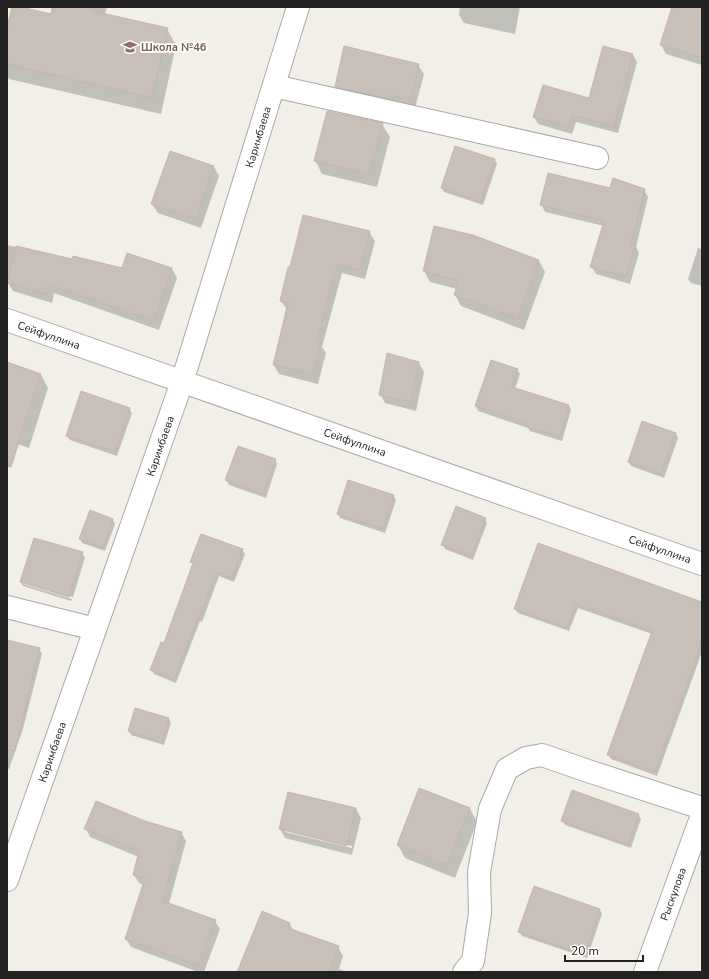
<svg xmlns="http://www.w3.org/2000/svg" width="709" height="979" viewBox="0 0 709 979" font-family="'Nunito Sans',sans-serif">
  <rect width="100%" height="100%" fill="#f2efe9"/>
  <g fill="#0003" fill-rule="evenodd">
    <polygon points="13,7 51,15 53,7 107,7 105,15 167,29 176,45 161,114 9,79 7,75 7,32"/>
    <polygon points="460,7 520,7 515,34 464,23 459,15"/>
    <polygon points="673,7 702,8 702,65 666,54 661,45"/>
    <polygon points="633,55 637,62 618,133 576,122 572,134 538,124 534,117 590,100"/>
    <polygon points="418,65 424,74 415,108 341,95 336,87"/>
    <polygon points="382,124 390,137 377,187 322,174 315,160"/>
    <polygon points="456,147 495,160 497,164 483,205 444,192 442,187"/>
    <polygon points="170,152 214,167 219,176 201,228 158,213 152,204"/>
    <polygon points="610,190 644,190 648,197 636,247 639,253 630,284 596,274 592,267 604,226 545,212 541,204"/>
    <polygon points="369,232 375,241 365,279 342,273 322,347 326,353 318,384 279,374 274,365 287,310 281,301"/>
    <polygon points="7,245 72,260 123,269 128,255 172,269 177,278 159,330 54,293 52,303 13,291 8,283 10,276 7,275"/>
    <polygon points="698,248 702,249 702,286 691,283 688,279"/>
    <polygon points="539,261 545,272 524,330 461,306 455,295 457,289 430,282 424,271"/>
    <polygon points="7,363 41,375 48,388 29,448 7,440"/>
    <polygon points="419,363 424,372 416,411 385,403 380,394"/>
    <polygon points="517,370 520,374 515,389 569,406 571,410 562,441 530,431 528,428 478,411 476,406"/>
    <polygon points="129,409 132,413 117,456 70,440 67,436"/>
    <polygon points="643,422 676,434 678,438 664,478 631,466 629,462"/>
    <polygon points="275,460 277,464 266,498 229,485 226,480"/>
    <polygon points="349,481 394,496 396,500 385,533 340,518 338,514"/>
    <polygon points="90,512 113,520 115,524 105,551 82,543 80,538"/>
    <polygon points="485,519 487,523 473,560 445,549 443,544"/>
    <polygon points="539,544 702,603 702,652 657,776 611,759 608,754 652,634 578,608 569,631 518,613 515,609"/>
    <polygon points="242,550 245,554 234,582 219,576 202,622 200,621 176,683 154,674 152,670 164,644 193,566 191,562"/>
    <polygon points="82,553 85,558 73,597 23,582 23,584 72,599 71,601 23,586 21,582"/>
    <polygon points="7,641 39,649 42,654 23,729 9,769 7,768"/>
    <polygon points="169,719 171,723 164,745 131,735 129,731"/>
    <polygon points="420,789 470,809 477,822 455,878 405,858 398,845"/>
    <path d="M 289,793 L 356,809 L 361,818 L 352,855 L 285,838 L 280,829 ZM 285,830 L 352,846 L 352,848 L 285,832 Z"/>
    <polygon points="638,814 641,819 631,848 565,825 563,820"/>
    <polygon points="86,828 181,832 186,841 169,904 215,921 220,929 204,972 198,972 131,947 126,939 144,885 139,883 134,875 139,857 90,837"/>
    <polygon points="600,910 602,914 587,958 522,936 520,932"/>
    <polygon points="290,924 294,932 338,947 343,956 339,969 347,972 239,972"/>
  </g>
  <g fill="#c7bfb8" stroke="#c4b6ab">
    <polygon points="12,7 21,7 51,14 52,7 94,7 93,11 168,28 152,98 7,64 7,27"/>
    <polygon points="672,7 702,7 702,58 660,45"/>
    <polygon points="344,46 419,64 411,100 390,95 389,99 335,87"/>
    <polygon points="603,46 633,54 614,127 572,115 569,127 533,117 543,85 589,98"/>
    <polygon points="327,111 383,123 369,175 314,161"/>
    <polygon points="455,146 495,159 481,202 441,188"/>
    <polygon points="170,151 214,166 196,219 151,204"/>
    <polygon points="548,173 610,188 613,178 645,189 631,244 636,245 626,277 590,267 604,221 540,205"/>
    <polygon points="303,215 370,231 360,270 337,265 317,342 321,343 313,375 273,365 288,303 280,301 288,267 290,267"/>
    <polygon points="434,226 473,235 539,260 518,319 454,295 459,281 423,271"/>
    <polygon points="16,246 72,259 73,256 122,268 127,253 172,268 154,321 49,285 47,294 7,283"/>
    <polygon points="387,353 419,362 411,402 379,395"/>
    <polygon points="491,360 518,369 512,387 569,405 560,437 527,427 528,424 475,406"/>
    <polygon points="7,362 41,374 11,467 7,466"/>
    <polygon points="81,391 130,408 115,452 66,436"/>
    <polygon points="642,421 676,433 661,474 628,462"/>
    <polygon points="238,446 276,459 263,494 225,480"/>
    <polygon points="348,480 394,495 383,529 337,514"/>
    <polygon points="456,506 486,518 471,556 441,545"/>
    <polygon points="90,510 113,519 103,548 79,539"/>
    <polygon points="201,534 243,549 232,578 217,572 199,618 198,618 174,679 150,670 161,642 164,643 193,563 190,562"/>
    <polygon points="34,538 83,552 69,597 20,582"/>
    <polygon points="538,543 702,602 702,642 655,772 607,755 652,631 576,604 567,628 514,609"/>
    <polygon points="7,640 40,648 15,751 7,750"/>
    <polygon points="135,708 169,718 162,742 128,731"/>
    <polygon points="419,788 470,808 447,865 397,845"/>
    <polygon points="572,790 639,814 628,845 561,821"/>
    <polygon points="288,792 356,808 347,846 279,829"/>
    <polygon points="96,801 145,821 182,832 163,901 216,920 198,966 125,939 145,878 133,875 139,851 84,829"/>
    <polygon points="534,886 600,909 585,955 518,932"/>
    <polygon points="262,911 290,923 288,928 339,946 330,972 237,972"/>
  </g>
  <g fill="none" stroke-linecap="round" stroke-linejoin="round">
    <defs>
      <g id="minor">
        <polyline points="274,86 597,158"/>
        <polyline points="7,320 702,564"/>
        <polyline points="7,607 95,629"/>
        <polyline points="7,880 182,382 298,7"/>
        <polyline points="464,972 473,961 480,913 479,872 490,809 507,769 526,758 542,755 588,771 702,808"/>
        <polyline points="645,972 702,815"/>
      </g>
    </defs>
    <use href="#minor" stroke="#a9a9a9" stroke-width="24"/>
    <use href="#minor" stroke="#fff" stroke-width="22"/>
  </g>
  <defs>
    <symbol id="school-bare" viewBox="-9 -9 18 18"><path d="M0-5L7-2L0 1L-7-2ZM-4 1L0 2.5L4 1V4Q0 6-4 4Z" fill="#8d6e63" stroke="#fff" stroke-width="2.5" paint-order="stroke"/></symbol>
  </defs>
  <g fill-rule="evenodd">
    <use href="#school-bare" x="120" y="37" width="20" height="20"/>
  </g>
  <g text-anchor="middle" stroke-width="3.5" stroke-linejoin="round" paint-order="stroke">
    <g font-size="11" font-weight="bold" fill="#785e54" stroke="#fff" text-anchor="start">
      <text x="141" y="51">Школа №46</text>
    </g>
    <g font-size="11" fill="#222" stroke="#fff">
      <text transform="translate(258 137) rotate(-73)" y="4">Каримбаева</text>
      <text transform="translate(49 335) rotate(19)" y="4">Сейфуллина</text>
      <text transform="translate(355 442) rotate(19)" y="4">Сейфуллина</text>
      <text transform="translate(160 446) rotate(-71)" y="4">Каримбаева</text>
      <text transform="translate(660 549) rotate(19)" y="4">Сейфуллина</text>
      <text transform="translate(52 752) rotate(-71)" y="4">Каримбаева</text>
      <text transform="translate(673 894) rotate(-70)" y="4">Рыскулова</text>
    </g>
  </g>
  <rect width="709" height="979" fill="none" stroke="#222222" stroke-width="16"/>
  <path d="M565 955v6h78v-6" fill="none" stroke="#222222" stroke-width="2"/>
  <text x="571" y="955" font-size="12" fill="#222222" stroke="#ffffff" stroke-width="3" paint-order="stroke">20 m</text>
</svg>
